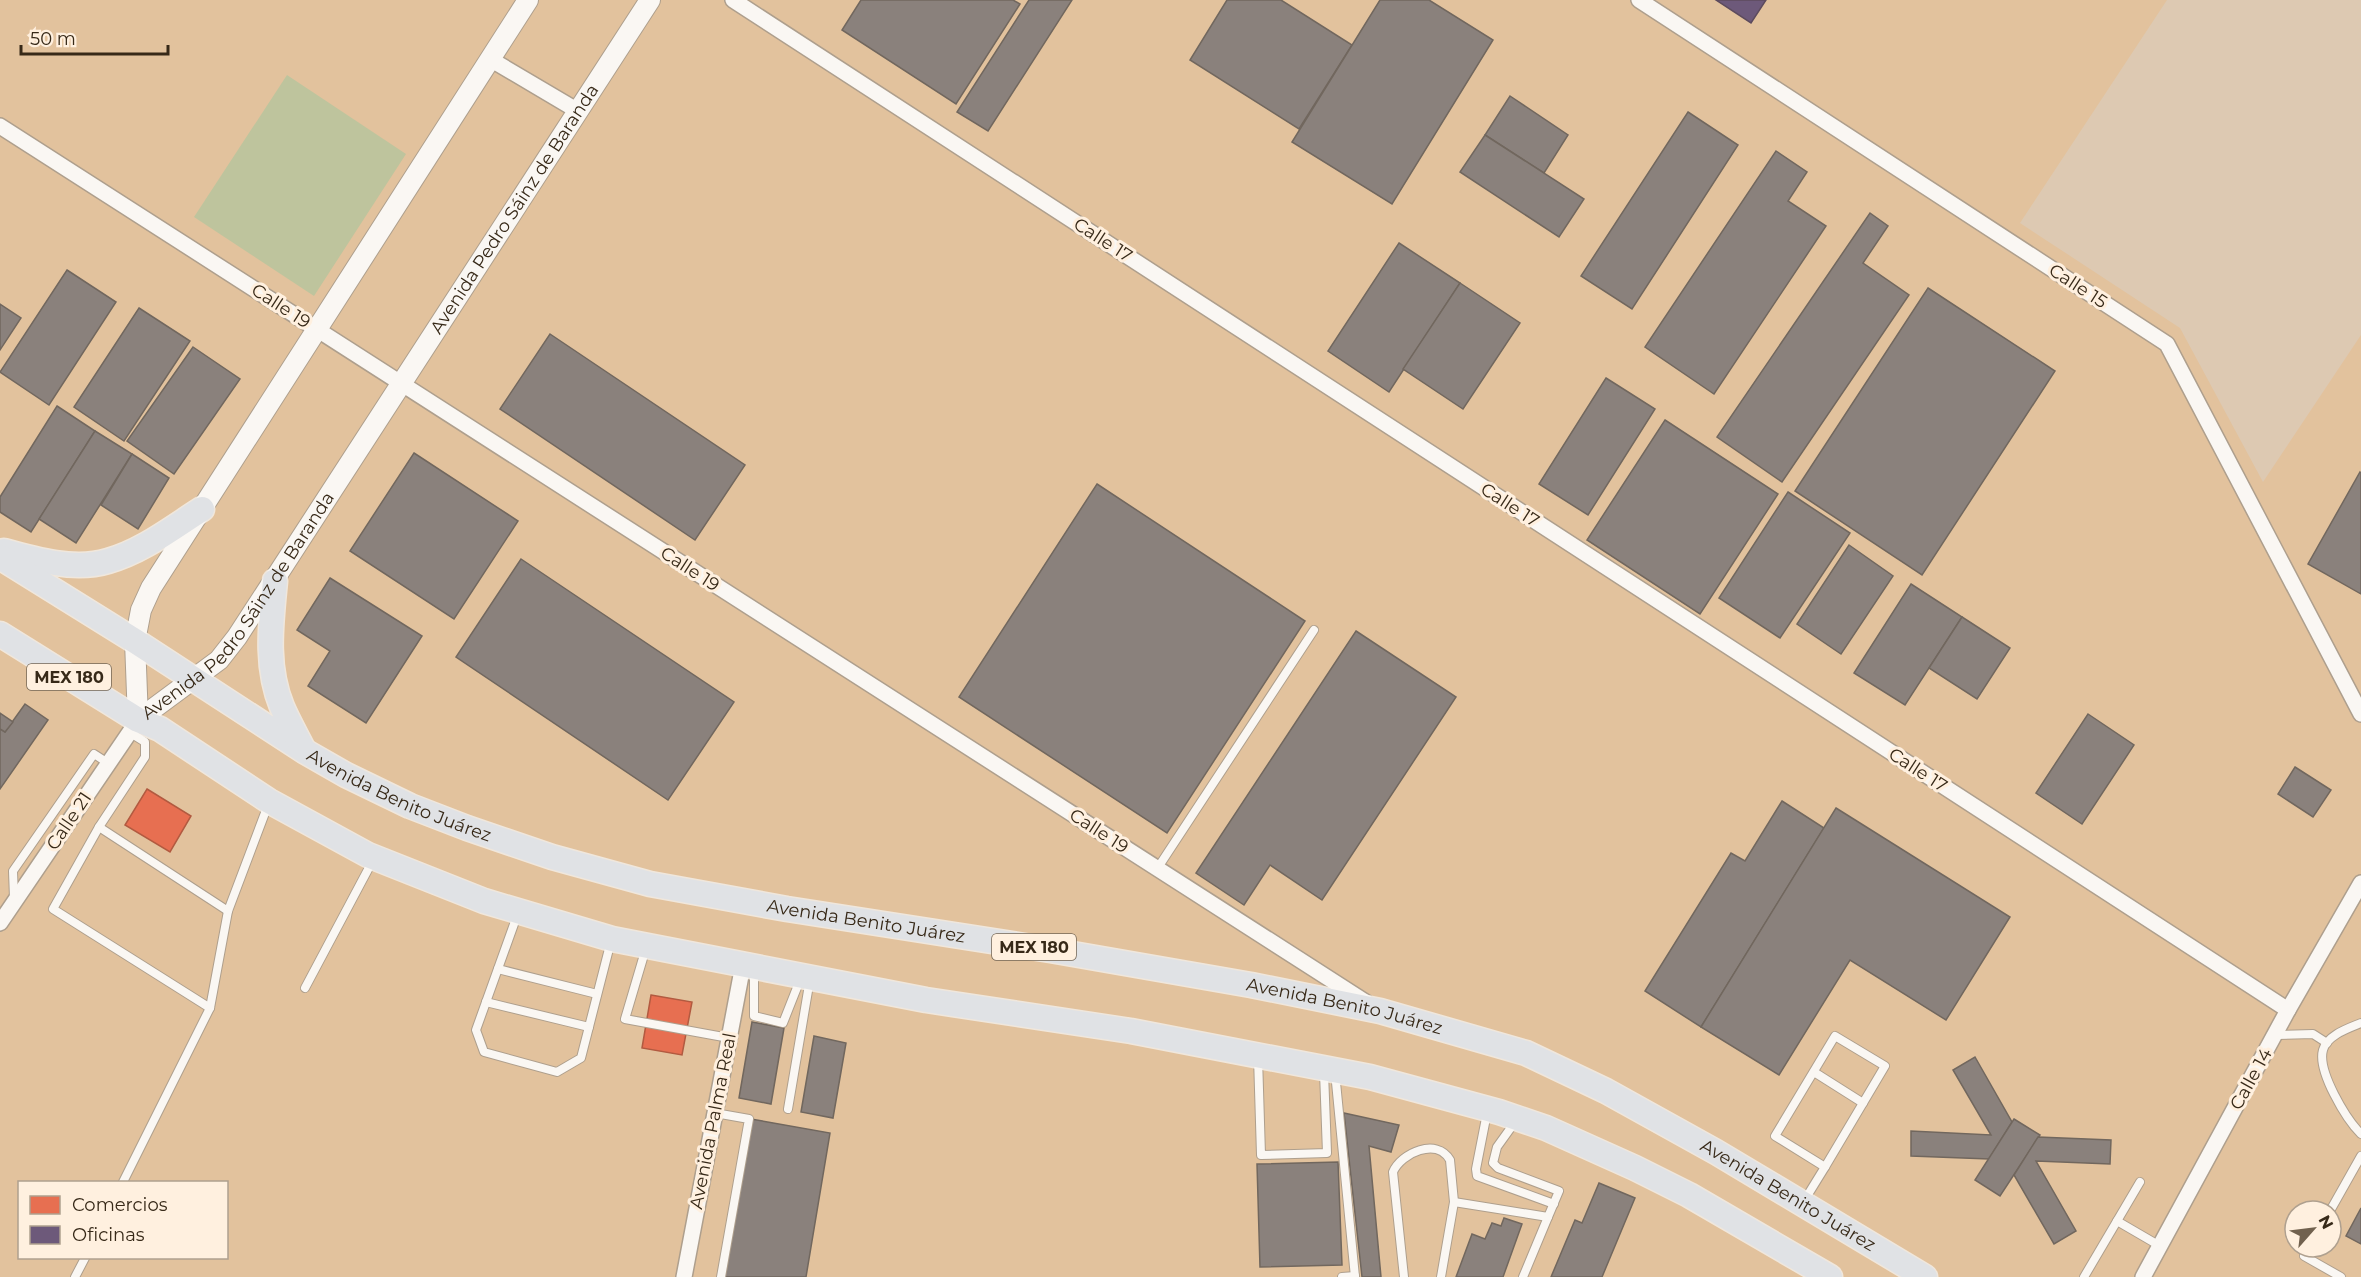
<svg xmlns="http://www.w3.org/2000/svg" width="2361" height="1277" viewBox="0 0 2361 1277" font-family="Montserrat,sans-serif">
  <rect width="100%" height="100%" fill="#ddc9b2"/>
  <path fill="#e2c29d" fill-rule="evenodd" d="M 0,0 L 2167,0 L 2020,223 L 2180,328 L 2263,482 L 2361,335 L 2361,1277 L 0,1277 ZM 20,1182 L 226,1182 L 226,1258 L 20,1258 ZM 2295,1211 L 2331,1211 L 2331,1247 L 2295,1247 Z"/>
  <polygon fill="#bec49d" points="287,75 406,154 314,296 194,217"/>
  <g fill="#e76f51" stroke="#b25a40" stroke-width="1.5">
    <polygon points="147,789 191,816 170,852 125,825"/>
    <polygon points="651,995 692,1002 682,1055 642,1048"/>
  </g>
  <polygon fill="#6d597a" stroke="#5d4b5d" stroke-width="1.5" points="1716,0 1766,0 1751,23"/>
  <g fill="#8a817c" stroke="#71675e" stroke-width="1.5">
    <polygon points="861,0 1013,0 1020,4 956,104 842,30"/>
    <polygon points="1029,0 1072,0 988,131 957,112"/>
    <polygon points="1227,0 1281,0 1352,45 1299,129 1190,60"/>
    <polygon points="1380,0 1429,0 1493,40 1392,204 1292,142"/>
    <polygon points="1510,96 1568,135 1544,173 1485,135"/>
    <polygon points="1688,112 1738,145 1632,309 1581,276"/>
    <polygon points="1485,135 1584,199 1559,237 1460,172"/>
    <polygon points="1776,151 1807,172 1788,201 1826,226 1714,394 1645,347"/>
    <polygon points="1870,213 1888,226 1863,263 1909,295 1782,482 1717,437"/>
    <polygon points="1399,243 1460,283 1389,392 1328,351"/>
    <polygon points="67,270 116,302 49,405 0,372"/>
    <polygon points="1460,283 1520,323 1463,409 1403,369"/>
    <polygon points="1928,288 2055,371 1922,575 1795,491"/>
    <polygon points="0,304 21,318 0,350"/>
    <polygon points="139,308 190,341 124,441 74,407"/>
    <polygon points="550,334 745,465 695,540 500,409"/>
    <polygon points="193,347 240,379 174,474 127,441"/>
    <polygon points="1606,378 1655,409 1588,515 1539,484"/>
    <polygon points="57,406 95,431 31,532 0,512 0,497"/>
    <polygon points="1665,420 1778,494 1700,614 1587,540"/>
    <polygon points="95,431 132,454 76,543 39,519"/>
    <polygon points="414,453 518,521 454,619 350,551"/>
    <polygon points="132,454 169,478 138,529 101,505"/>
    <polygon points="2360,472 2361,473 2361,594 2308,564"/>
    <polygon points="1097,484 1305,621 1167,833 959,697"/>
    <polygon points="1788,492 1850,533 1780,638 1719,598"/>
    <polygon points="1849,545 1893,576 1841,654 1797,624"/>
    <polygon points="521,559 734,702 668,800 456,657"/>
    <polygon points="330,578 422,636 366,723 308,686 330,651 297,630"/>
    <polygon points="1911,584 1962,617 1905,705 1854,673"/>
    <polygon points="1962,617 2010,648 1977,699 1929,668"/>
    <polygon points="1356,631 1456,697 1322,900 1270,865 1244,905 1196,873"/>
    <polygon points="25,704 48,720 0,789 0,729 5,732"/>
    <polygon points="0,713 13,722 5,732 0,729"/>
    <polygon points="2088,714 2134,745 2082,824 2036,793"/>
    <polygon points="2295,767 2331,790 2313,817 2278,794"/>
    <polygon points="1782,801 1824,828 1701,1027 1645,991 1731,853 1745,861"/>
    <polygon points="1836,808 2010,917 1946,1020 1850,960 1779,1075 1701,1027"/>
    <polygon points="752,1022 784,1028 771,1104 739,1098"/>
    <polygon points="814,1036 846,1043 833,1118 801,1112"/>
    <polygon points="1975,1057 2012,1122 1989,1159 1911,1156 1911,1131 1991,1135 1953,1070"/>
    <polygon points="1344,1113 1399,1125 1391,1152 1369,1146 1381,1277 1362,1277"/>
    <polygon points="751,1119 830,1133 806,1277 724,1277"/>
    <polygon points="2014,1119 2040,1135 2000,1196 1975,1180"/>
    <polygon points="2038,1137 2111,1140 2110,1164 2036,1161 2076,1231 2054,1244 2014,1175"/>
    <polygon points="1338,1162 1342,1265 1260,1267 1257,1164"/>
    <polygon points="1599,1183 1635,1198 1602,1277 1551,1277 1575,1220 1582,1223"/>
    <polygon points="2361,1208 2361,1244 2346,1236"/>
    <polygon points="1504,1218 1522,1224 1503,1277 1456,1277 1472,1234 1485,1239 1492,1223 1501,1226"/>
  </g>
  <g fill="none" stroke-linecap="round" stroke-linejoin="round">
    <defs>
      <g id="service">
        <polyline points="129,732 145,742 145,757 99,827 53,909 210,1008"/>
        <polyline points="99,827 228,911"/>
        <polyline points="1157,869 1314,630"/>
        <polyline points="14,898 13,871 94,754 108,763"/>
        <polyline points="518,913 476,1030 484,1052 557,1072 581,1058 611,941"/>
        <polyline points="646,948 625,1019 729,1038"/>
        <polyline points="498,969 597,994"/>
        <polyline points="754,969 754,1016 783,1023 800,980"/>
        <polyline points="305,988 372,862"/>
        <polyline points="486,1002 589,1027"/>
        <path d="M 2361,1023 C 2349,1028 2327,1035 2323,1050 C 2317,1071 2346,1119 2361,1134"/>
        <polyline points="2275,1035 2313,1034 2327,1043"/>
        <polygon points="1835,1036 1885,1066 1825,1167 1775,1136"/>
        <polyline points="1258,1057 1261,1155 1327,1153 1324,1072"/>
        <polyline points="1335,1072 1355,1277"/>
        <polyline points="1814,1072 1863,1103"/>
        <polyline points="788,1109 810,979"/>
        <polyline points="715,1113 749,1119 721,1277"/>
        <polyline points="1487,1113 1476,1169 1477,1176 1554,1204"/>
        <polyline points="1515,1122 1497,1147 1493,1163 1498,1168 1559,1191 1548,1217"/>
        <polyline points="123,1182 210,1008 228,911 268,805"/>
        <polyline points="1804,1201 1825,1167"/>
        <polyline points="1454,1202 1548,1217 1523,1277"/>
        <polyline points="2330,1211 2361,1156"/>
        <polyline points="2117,1221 2160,1246"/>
        <polyline points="2309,1247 2304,1256 2341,1277"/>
        <polyline points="75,1277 85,1258"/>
        <polyline points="1342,1277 1355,1276"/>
        <path d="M 1404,1277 L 1393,1172 C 1401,1153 1437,1137 1450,1160 L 1454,1202 L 1441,1277"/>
        <polyline points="2084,1277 2140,1182"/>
      </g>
      <g id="minor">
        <polyline points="733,0 2288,1010"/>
        <polyline points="1639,0 2167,344 2361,714"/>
        <polyline points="490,59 578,111"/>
        <polyline points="0,126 1367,1003"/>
        <polyline points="0,923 138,720"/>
        <polyline points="684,1277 743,965"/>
        <polyline points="2143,1277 2288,1010 2361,883"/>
      </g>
      <g id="tertiary">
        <path id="s1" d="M 138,720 L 219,660 L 237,637 L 650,0"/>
        <polyline points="138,720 135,641 141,610 151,588 528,0"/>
      </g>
      <g id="primary">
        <path d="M 4,551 C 36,560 75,571 108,561 C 143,551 172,528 202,509"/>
        <path id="s2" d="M 0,557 L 135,641 L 304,751 L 346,775 L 410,806 L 467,828 L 552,857 L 650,884 L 787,909 L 1050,950 L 1251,985 L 1380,1011 L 1526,1053 L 1606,1091 L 1716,1152 L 1925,1277"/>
        <path d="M 275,581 C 271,623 265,666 282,707 C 288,721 296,735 303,749"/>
        <polyline points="0,634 138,720 160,729 269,801 368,855 484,901 612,939 926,1000 1131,1031 1370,1077 1499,1112 1546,1128 1635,1168 1689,1195 1830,1277"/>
      </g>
    </defs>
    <use href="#service" stroke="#ae9f8d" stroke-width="10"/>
    <use href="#minor" stroke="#ae9f8d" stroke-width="18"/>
    <use href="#tertiary" stroke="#ae9f8d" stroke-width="22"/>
    <use href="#primary" stroke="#f0e7dc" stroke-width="27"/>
    <use href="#service" stroke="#faf7f3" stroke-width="8"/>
    <use href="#minor" stroke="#faf7f3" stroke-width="15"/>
    <use href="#tertiary" stroke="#faf7f3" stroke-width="20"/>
    <use href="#primary" stroke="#e0e2e5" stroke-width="24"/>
  </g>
  <g text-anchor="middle" stroke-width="6" stroke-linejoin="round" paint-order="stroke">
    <g fill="#fff0df" stroke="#736554" stroke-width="1.5">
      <rect x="27" y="664" width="84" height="26" rx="4.5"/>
      <rect x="992" y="934" width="84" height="26" rx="4.5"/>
    </g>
    <g font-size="16" font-weight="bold" fill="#372918">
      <text x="69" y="683">MEX 180</text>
      <text x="1034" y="953">MEX 180</text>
    </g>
    <g font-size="18" fill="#372918" stroke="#fff0df">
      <text dy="6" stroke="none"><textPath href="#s1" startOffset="640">Avenida Pedro Sáinz de Baranda</textPath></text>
      <text transform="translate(1103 240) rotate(33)" y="6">Calle 17</text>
      <text transform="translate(2078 286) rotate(33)" y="6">Calle 15</text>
      <text transform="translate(281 306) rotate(33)" y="6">Calle 19</text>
      <text transform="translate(1510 505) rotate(33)" y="6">Calle 17</text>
      <text transform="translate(690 569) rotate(33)" y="6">Calle 19</text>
      <text dy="6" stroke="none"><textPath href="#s1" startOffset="154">Avenida Pedro Sáinz de Baranda</textPath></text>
      <text transform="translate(1918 770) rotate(33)" y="6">Calle 17</text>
      <text dy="6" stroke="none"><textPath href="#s2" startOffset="466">Avenida Benito Juárez</textPath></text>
      <text transform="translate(69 821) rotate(-56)" y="6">Calle 21</text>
      <text transform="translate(1099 831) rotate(33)" y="6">Calle 19</text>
      <text dy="6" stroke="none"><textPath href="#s2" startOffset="952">Avenida Benito Juárez</textPath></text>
      <text dy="6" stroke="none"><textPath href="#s2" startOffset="1438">Avenida Benito Juárez</textPath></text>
      <text transform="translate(2251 1079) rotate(-61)" y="6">Calle 14</text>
      <text transform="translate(713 1121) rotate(-79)" y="6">Avenida Palma Real</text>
      <text dy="6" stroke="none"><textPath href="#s2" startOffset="1924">Avenida Benito Juárez</textPath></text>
    </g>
  </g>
  <rect x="18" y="1181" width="210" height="78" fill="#fff0df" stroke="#afa08f" stroke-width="1.5"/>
  <rect x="30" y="1196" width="30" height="18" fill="#e76f51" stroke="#afa08f" stroke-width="1.5"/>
  <text x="72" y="1211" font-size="18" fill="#372918">Comercios</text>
  <rect x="30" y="1226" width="30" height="18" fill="#6d597a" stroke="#afa08f" stroke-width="1.5"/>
  <text x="72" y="1241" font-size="18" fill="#372918">Oficinas</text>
  <g transform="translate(2313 1229) rotate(62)"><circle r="28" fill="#fff0df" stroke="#afa08f" stroke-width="1.5"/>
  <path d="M0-4.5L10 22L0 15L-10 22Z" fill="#71614e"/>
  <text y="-9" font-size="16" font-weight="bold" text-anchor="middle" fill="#372918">N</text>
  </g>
  <path d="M21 45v9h147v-9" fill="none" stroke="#372918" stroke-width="3"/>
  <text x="30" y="45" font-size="18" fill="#372918" stroke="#fff0df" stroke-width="4.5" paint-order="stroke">50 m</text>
</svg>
